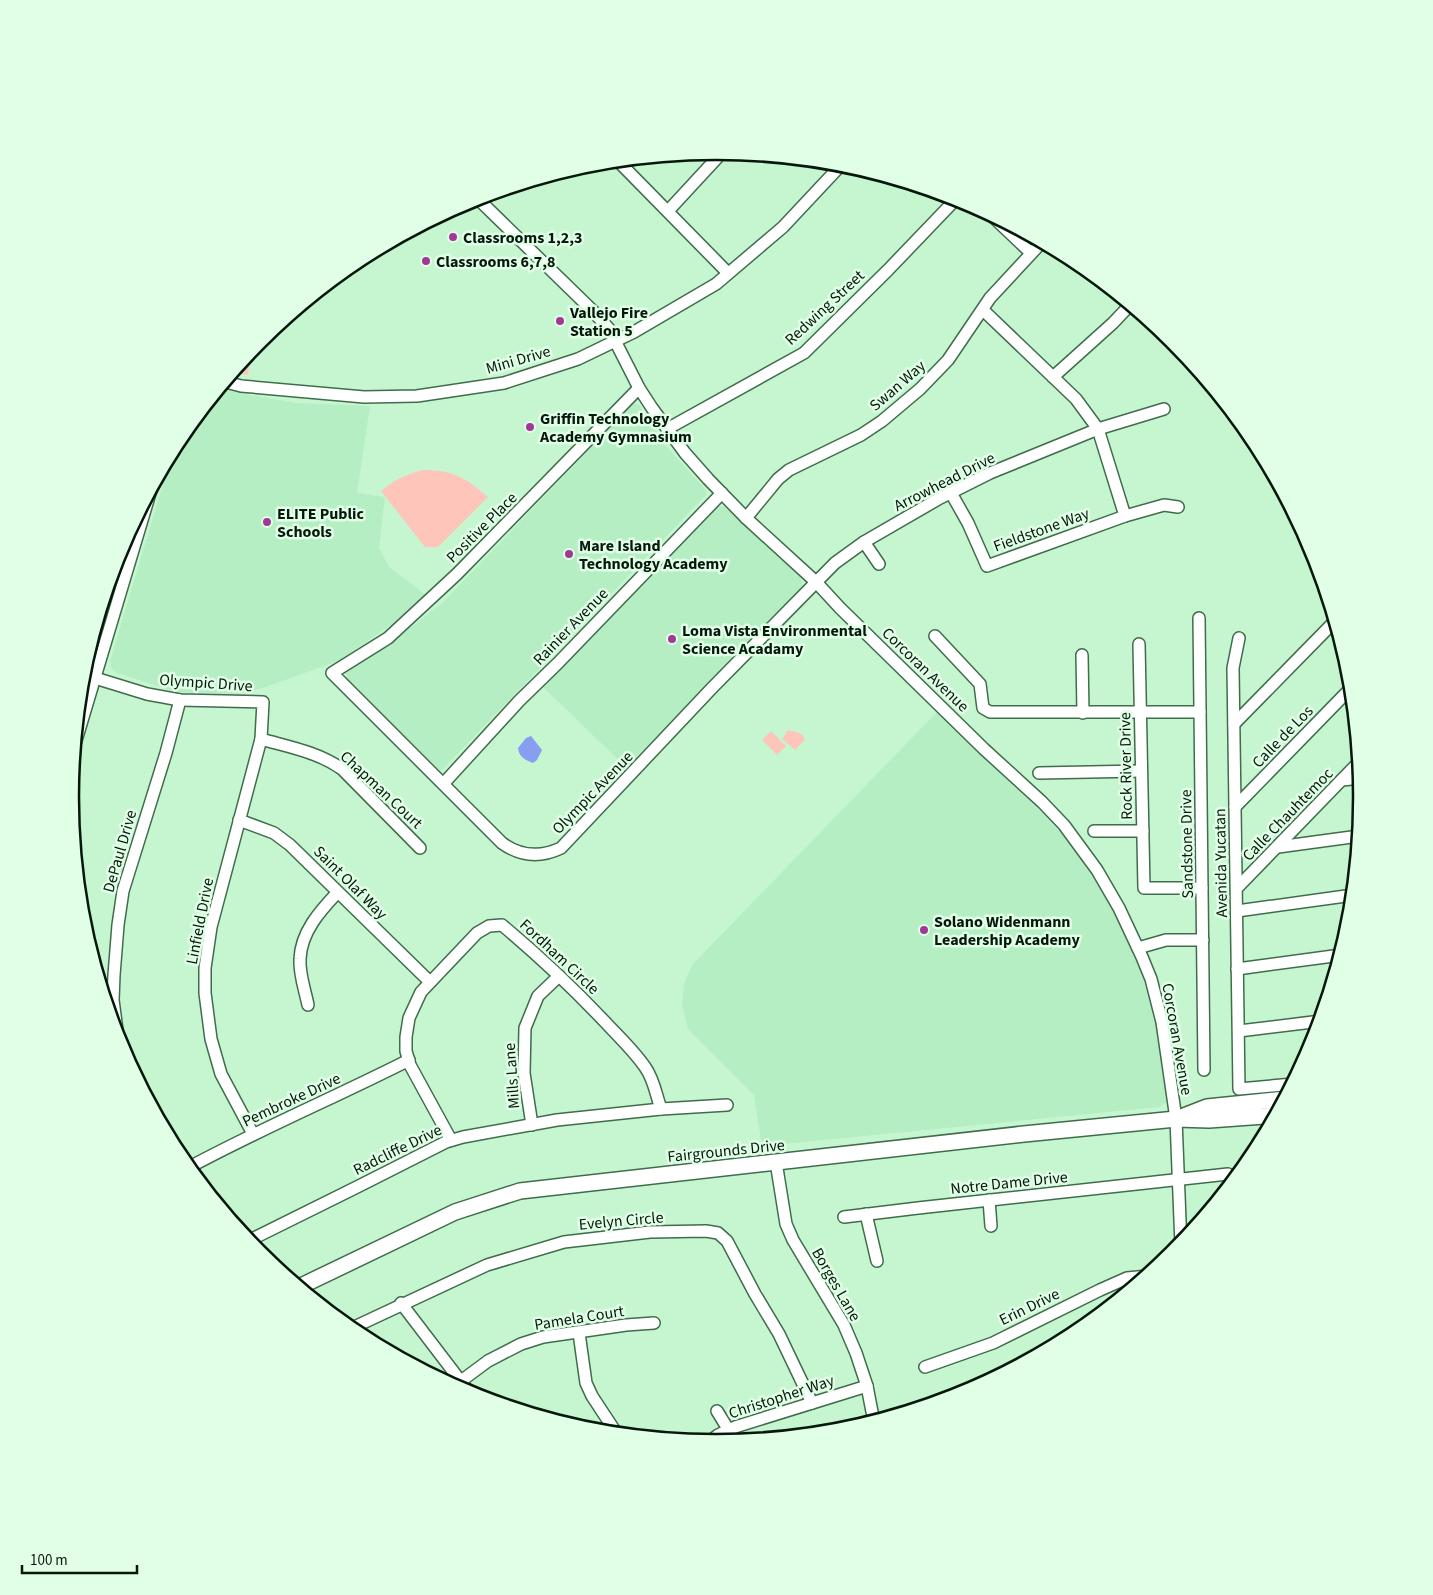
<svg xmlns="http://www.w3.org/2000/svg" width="1433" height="1595" viewBox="0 0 1433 1595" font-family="'Source Sans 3',sans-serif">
  <rect width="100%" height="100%" fill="#c5f6d0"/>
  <g fill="#b6eec3">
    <polygon points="220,388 245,394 296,403 370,406 357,493 385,497 379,548 389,567 427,596 397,621 338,661 263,688 240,694 176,692 117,673 112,669 110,661 174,447 179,438"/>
    <polygon points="634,403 639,405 666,446 706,490 706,495 441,771 353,687 347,680 346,674 348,669 396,639 442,603"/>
    <polygon points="723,506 728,509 800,577 803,585 802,591 626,767 543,687 717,507"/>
    <polygon points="937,712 1044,815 1070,842 1106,895 1138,964 1151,1004 1162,1048 1168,1095 1166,1102 1160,1107 762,1146 754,1095 688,1029 682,1004 684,984 692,965"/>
  </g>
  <g fill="#fec6bb">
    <polygon points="251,350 248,375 233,372"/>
    <path d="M 424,470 C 453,470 466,478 488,497 L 438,547 L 425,547 L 381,491 C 394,480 406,474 424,470 Z"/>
    <path d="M 788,730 C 795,732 803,732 805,740 L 795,750 L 782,739 Z"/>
    <polygon points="771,731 786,746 777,755 762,740"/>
  </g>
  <path fill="#879ef1" d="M 531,736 L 542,750 L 537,760 L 533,763 C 525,760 519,757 518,748 L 526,738 Z"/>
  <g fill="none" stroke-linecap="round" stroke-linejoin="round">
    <defs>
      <g id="minor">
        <polyline points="618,161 728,273"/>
        <polyline points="477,198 592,310 609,329 639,388 652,408 685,453 708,479 746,518 816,582 840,608 984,749 1042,802 1064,825 1097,870 1119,908 1142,957 1151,979 1162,1022 1176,1119 1181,1246"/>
        <polyline points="668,211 717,158 720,151"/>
        <polyline points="991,215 1031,253"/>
        <polyline points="983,310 1076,399 1098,429 1125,516"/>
        <polyline points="1053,377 1113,323 1130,305"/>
        <polyline points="226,382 241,386 364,397 417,396 504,383 578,359 634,332 716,284 783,227 843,163"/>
        <path d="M 639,388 L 457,574 L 388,638 L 332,673 L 502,843 C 520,856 540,858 561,848 L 712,688 L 835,563 L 864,542 L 940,498 L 990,473 L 1098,429 L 1164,409"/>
        <polyline points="667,429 804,353 888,270 957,198"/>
        <polyline points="951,493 968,523 987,566 1125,516 1164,505 1178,507"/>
        <polyline points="746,518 778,479 789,470 861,435 882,421 920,389 948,360 990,298 1042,242"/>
        <polyline points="864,542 879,564"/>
        <polyline points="1199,618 1204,1070"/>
        <polyline points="935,636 980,684 983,708 990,712 1200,712"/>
        <polyline points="1239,638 1233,668 1239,1089 1293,1084"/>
        <polyline points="1139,644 1144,888 1202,888"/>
        <polyline points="1082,655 1083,713"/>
        <polyline points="82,674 147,694 180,700 263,702 261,739 211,927 205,968 205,993 211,1039 221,1074 253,1134"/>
        <polyline points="1234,724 1335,621"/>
        <path d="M 261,739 C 289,747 318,752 342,769 L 420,848"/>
        <polyline points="75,744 151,490"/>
        <polyline points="1039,773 1141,771"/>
        <polyline points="1342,780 1361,778"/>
        <polyline points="444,783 519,701 558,663 722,493"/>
        <polyline points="1235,807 1352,687"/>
        <polyline points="239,820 274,833 290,845 430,982"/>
        <polyline points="1094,831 1143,831"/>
        <polyline points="1278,847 1359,836"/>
        <polyline points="1237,888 1359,762"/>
        <polyline points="1237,911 1353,895"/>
        <polyline points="1138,948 1166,940 1203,940"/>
        <polyline points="1237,969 1341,955"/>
        <path d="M 308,1005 C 305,990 299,974 300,959 C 301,932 320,911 337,893"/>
        <polyline points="1239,1031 1321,1021"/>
        <polyline points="119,1045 113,1000 114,975 118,925 123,891 166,753 180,700"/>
        <polyline points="532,1125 524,1073 525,1028 538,996 559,976"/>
        <path d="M 451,1140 L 410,1065 L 406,1051 L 406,1037 L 409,1018 L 421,992 L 477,933 L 489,926 L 502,925 C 539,956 574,989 607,1024 C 620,1038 634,1051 645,1067 C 654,1079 656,1095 661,1109"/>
        <polyline points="776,1162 786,1224 793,1240 844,1325 856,1353 867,1386 874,1422"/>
        <path d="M 188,1168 C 260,1129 336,1097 409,1060"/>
        <polyline points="989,1200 991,1226"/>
        <polyline points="866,1214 877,1261"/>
        <polyline points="844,1217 918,1208 1228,1174"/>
        <polyline points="248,1241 357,1187 446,1142 463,1137 557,1120 661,1109 727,1105"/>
        <polyline points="401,1303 472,1396"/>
        <polyline points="350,1329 487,1265 564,1242 650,1232 706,1231 718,1233 727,1241 755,1294 779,1334 812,1403"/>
        <polyline points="579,1333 586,1383 592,1396 617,1434"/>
        <polyline points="925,1367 993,1343 1100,1290 1127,1278 1148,1276"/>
        <polyline points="461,1381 488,1361 521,1344 543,1337 626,1325 654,1323"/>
        <polyline points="717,1411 736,1442"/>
        <polyline points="708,1443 718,1435 735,1427 867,1386"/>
      </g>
      <g id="major">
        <polyline points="1184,1116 1207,1107 1285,1099"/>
        <polyline points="299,1287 455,1212 520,1191 1024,1134 1176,1119 1209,1120 1277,1115"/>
      </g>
    </defs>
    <use href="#minor" stroke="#406c4c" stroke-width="14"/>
    <use href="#major" stroke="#406c4c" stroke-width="18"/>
    <use href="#minor" stroke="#fff" stroke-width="11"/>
    <use href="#major" stroke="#fff" stroke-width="15"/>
  </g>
  <g fill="#a23798" stroke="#e1fee7" stroke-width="2">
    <circle cx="453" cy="237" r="5"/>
    <circle cx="426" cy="261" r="5"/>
    <circle cx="560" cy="321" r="5"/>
    <circle cx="530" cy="427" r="5"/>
    <circle cx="267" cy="522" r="5"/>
    <circle cx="569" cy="554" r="5"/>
    <circle cx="672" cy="639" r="5"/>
    <circle cx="924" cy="930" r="5"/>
  </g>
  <g text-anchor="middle" stroke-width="5" stroke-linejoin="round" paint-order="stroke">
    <g font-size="16" font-weight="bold" fill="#06180b" stroke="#e1fee7" text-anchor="start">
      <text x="463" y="243">Classrooms 1,2,3</text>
      <text x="436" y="267">Classrooms 6,7,8</text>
      <text x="570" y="318">Vallejo Fire<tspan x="570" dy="18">Station 5</tspan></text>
      <text x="540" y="424">Griffin Technology<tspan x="540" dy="18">Academy Gymnasium</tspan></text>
      <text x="277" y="519">ELITE Public<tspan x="277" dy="18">Schools</tspan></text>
      <text x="579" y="551">Mare Island<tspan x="579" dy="18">Technology Academy</tspan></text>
      <text x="682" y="636">Loma Vista Environmental<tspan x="682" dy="18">Science Acadamy</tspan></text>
      <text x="934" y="927">Solano Widenmann<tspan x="934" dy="18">Leadership Academy</tspan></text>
    </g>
    <g font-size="16" fill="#06180b" stroke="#e1fee7">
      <text transform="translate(824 307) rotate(-43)" y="6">Redwing Street</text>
      <text transform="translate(518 359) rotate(-16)" y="6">Mini Drive</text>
      <text transform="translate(897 385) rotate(-41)" y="6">Swan Way</text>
      <text transform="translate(944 481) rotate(-27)" y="6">Arrowhead Drive</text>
      <text transform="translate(481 527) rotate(-45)" y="6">Positive Place</text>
      <text transform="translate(1041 529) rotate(-20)" y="6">Fieldstone Way</text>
      <text transform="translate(570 626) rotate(-46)" y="6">Rainier Avenue</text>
      <text transform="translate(926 669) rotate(44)" y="6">Corcoran Avenue</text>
      <text transform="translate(206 682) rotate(4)" y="6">Olympic Drive</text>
      <text transform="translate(1282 736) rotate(-46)" y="6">Calle de Los</text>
      <text transform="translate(1125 766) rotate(-91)" y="6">Rock River Drive</text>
      <text transform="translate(382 789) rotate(43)" y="6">Chapman Court</text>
      <text transform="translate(592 792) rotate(-46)" y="6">Olympic Avenue</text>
      <text transform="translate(1287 814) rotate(-46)" y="6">Calle Chauhtemoc</text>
      <text transform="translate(1186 844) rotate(-91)" y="6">Sandstone Drive</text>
      <text transform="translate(119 851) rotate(-74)" y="6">DePaul Drive</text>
      <text transform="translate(1220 863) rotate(-91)" y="6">Avenida Yucatan</text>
      <text transform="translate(351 882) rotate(45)" y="6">Saint Olaf Way</text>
      <text transform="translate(199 921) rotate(-79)" y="6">Linfield Drive</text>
      <text transform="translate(560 956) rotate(43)" y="6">Fordham Circle</text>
      <text transform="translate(1178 1039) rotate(80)" y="6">Corcoran Avenue</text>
      <text transform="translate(511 1076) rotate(-94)" y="6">Mills Lane</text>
      <text transform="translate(291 1099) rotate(-25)" y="6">Pembroke Drive</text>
      <text transform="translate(397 1149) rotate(-26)" y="6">Radcliffe Drive</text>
      <text transform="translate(726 1150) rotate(-6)" y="6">Fairgrounds Drive</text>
      <text transform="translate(1009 1182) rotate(-6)" y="6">Notre Dame Drive</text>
      <text transform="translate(621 1220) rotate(-5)" y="6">Evelyn Circle</text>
      <text transform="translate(837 1284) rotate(60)" y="6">Borges Lane</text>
      <text transform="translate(1029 1306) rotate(-26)" y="6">Erin Drive</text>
      <text transform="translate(579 1317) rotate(-9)" y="6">Pamela Court</text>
      <text transform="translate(781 1396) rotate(-18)" y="6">Christopher Way</text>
    </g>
  </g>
  <path d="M0 0H1433V1595H0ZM79 797a637 637 0 1 1 1274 0a637 637 0 1 1-1274 0Z" fill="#e1fee7" fill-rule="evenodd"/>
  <path fill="none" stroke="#06180b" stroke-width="2.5" d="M79 797a637 637 0 1 1 1274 0a637 637 0 1 1-1274 0Z"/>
  <path d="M22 1565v8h115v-8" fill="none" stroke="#06180b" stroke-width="2.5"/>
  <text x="30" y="1565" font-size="15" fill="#06180b" stroke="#e1fee7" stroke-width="4" paint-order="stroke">100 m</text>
</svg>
